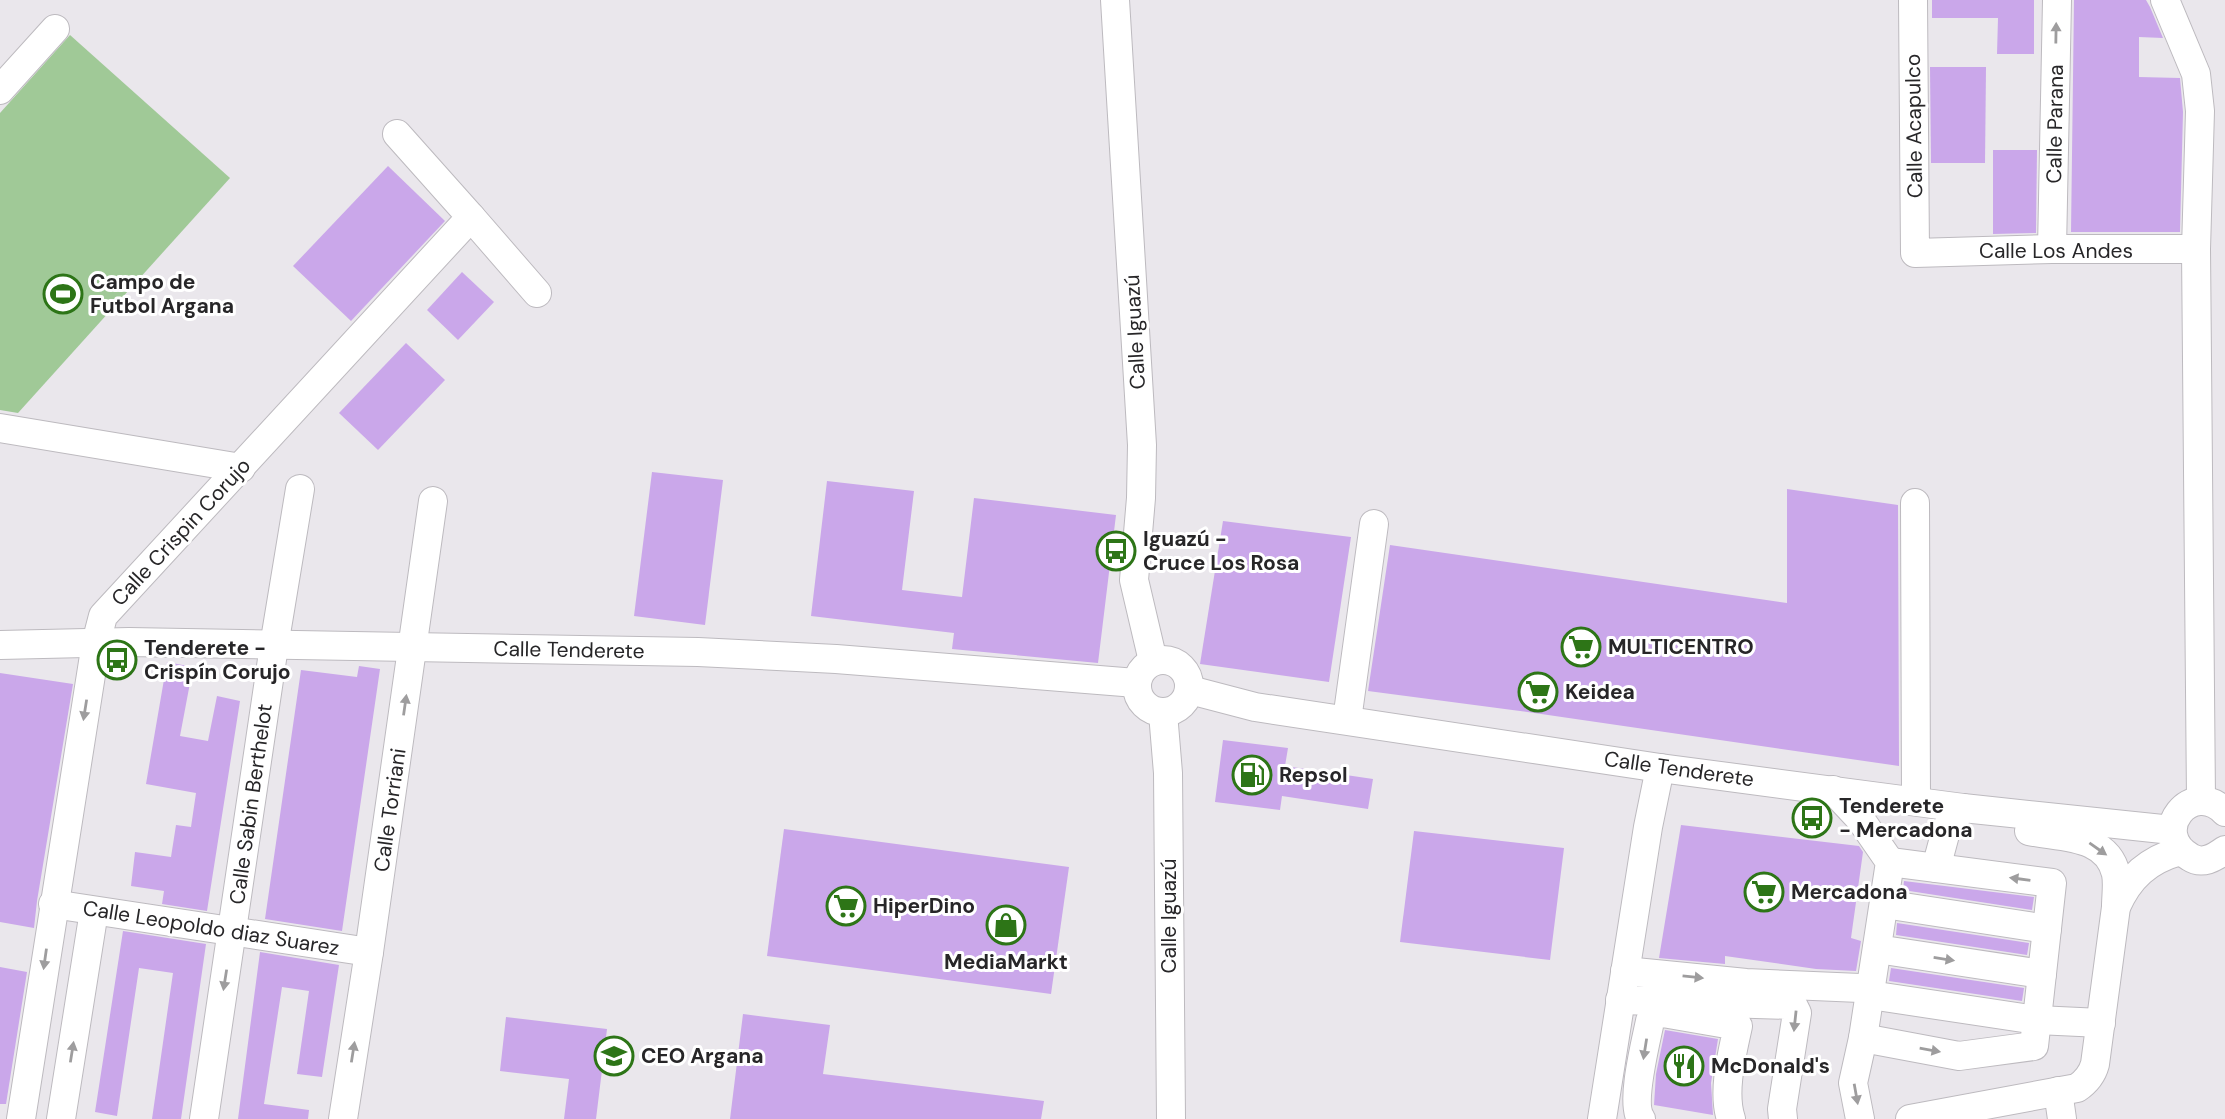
<svg xmlns="http://www.w3.org/2000/svg" width="2225" height="1119" viewBox="0 0 2225 1119" font-family="'DM Sans',sans-serif">
  <rect width="100%" height="100%" fill="#eae7ec"/>
  <polygon fill="#a0c997" points="70,35 230,178 18,413 0,410 0,113"/>
  <g fill="#caa7ea">
    <polygon points="1932,0 2034,0 2034,54 1997,54 1998,18 1932,18"/>
    <polygon points="2074,0 2146,0 2150,7 2163,38 2139,37 2139,77 2180,78 2183,112 2180,232 2071,232"/>
    <polygon points="1930,67 1986,67 1985,163 1931,163"/>
    <polygon points="1993,150 2037,150 2036,233 1993,234"/>
    <polygon points="388,166 445,221 351,321 293,266"/>
    <polygon points="462,272 494,302 458,340 427,310"/>
    <polygon points="406,343 445,380 378,450 339,413"/>
    <polygon points="652,472 723,480 705,625 634,616"/>
    <polygon points="827,481 914,491 902,590 962,597 974,498 1116,515 1098,663 952,649 954,633 811,616"/>
    <polygon points="1787,489 1898,505 1899,766 1520,711 1368,691 1390,545 1787,603"/>
    <polygon points="1223,521 1351,537 1329,682 1200,664"/>
    <polygon points="167,662 193,667 180,736 208,741 217,696 240,701 207,911 162,904 164,891 131,886 135,852 171,857 176,825 191,827 196,793 146,784"/>
    <polygon points="359,666 380,669 342,931 265,919 301,670 357,677"/>
    <polygon points="0,673 73,684 37,901 34,928 0,922"/>
    <polygon points="1223,740 1288,748 1285,766 1373,779 1368,809 1282,796 1280,810 1215,802"/>
    <polygon points="1681,825 1859,846 1863,852 1851,938 1861,941 1856,971 1816,969 1725,956 1725,964 1659,958"/>
    <polygon points="784,829 1069,867 1051,994 767,956"/>
    <polygon points="1414,831 1564,848 1550,960 1400,942"/>
    <polygon points="1904,881 2034,897 2032,910 1903,890"/>
    <polygon points="1897,923 2029,943 2027,955 1896,935"/>
    <polygon points="123,931 206,944 181,1119 152,1119 173,973 139,968 117,1116 95,1112"/>
    <polygon points="260,952 339,965 322,1077 297,1074 309,991 282,987 264,1104 309,1110 308,1119 238,1119"/>
    <polygon points="0,967 27,972 6,1104 0,1104"/>
    <polygon points="1891,968 2024,988 2022,1001 1889,981"/>
    <polygon points="743,1014 830,1025 823,1074 1044,1101 1041,1119 730,1119"/>
    <polygon points="506,1017 607,1029 596,1119 564,1119 569,1079 500,1071"/>
    <polygon points="1665,1030 1718,1039 1711,1083 1713,1115 1654,1105 1656,1074"/>
  </g>
  <g fill="none" stroke-linecap="round" stroke-linejoin="round">
    <defs>
      <g id="minor">
        <polyline points="1115,0 1142,445 1141,498 1134,580 1153,661"/>
        <polyline points="1913,0 1915,253 2052,249 2196,249"/>
        <polyline points="2165,0 2196,74 2200,111 2196,249 2201,800"/>
        <polyline points="0,90 55,29"/>
        <polyline points="471,217 537,293"/>
        <polyline points="2052,249 2057,0"/>
        <polyline points="0,428 241,468"/>
        <polyline points="1915,503 1916,801"/>
        <polyline points="0,645 129,642 698,652 836,659 1136,683"/>
        <circle cx="1163" cy="686" r="26"/>
        <polyline points="1190,690 1255,707 1660,768 1963,808 2172,830"/>
        <polyline points="1163,713 1168,773 1171,1119"/>
        <polyline points="1347,720 1374,524"/>
        <polyline points="1833,790 1861,820 1890,862 1863,1038 1853,1083 1860,1119"/>
        <path d="M 2225,812 C 2192,778 2148,832 2190,857 C 2202,865 2214,858 2225,850"/>
        <path d="M 2029,831 C 2060,838 2107,834 2116,874 C 2118,884 2116,896 2116,907"/>
        <polyline points="1936,868 1947,827 1963,808"/>
        <polyline points="53,904 369,952"/>
        <polyline points="1884,904 2047,929"/>
        <polyline points="1877,949 2042,974"/>
        <polyline points="1625,971 1746,983 1860,988 1870,995 2037,1020 2101,1023"/>
        <polyline points="1620,1000 1793,1005 1797,1013 1782,1109 1783,1119"/>
        <polyline points="1863,1038 1959,1056 2034,1046 2052,883 1890,862"/>
        <polyline points="2058,1091 2062,1119"/>
        <polyline points="21,1119 96,643 103,616 471,217 397,134"/>
        <polyline points="61,1119 94,911"/>
        <polyline points="204,1119 274,646 300,489"/>
        <polyline points="343,1119 369,952 433,501"/>
        <polyline points="1602,1119 1648,827 1660,768"/>
        <path d="M 1641,1119 C 1630,1103 1646,1041 1650,1021 L 1652,1016 L 1663,1013 L 1738,1026 C 1732,1054 1722,1092 1731,1119"/>
        <path d="M 1910,1119 L 2077,1088 C 2086,1082 2092,1075 2095,1064 L 2116,907 C 2129,877 2148,860 2180,851"/>
      </g>
    </defs>
    <use href="#minor" stroke="#bdbabf" stroke-width="30"/>
    <use href="#minor" stroke="#fff" stroke-width="28"/>
  </g>
  <defs><path id="oneway-solid" d="M-6-.8H1V-3.2L6.5 0L1 3.2V.8H-6Z" transform="scale(1.75)"/></defs>
  <g fill="#9e9d9e">
    <use href="#oneway-solid" transform="translate(2056 33) rotate(-89)"/>
    <use href="#oneway-solid" transform="translate(405 705) rotate(-82)"/>
    <use href="#oneway-solid" transform="translate(85 710) rotate(99)"/>
    <use href="#oneway-solid" transform="translate(2098 849) rotate(35)"/>
    <use href="#oneway-solid" transform="translate(2020 879) rotate(-172)"/>
    <use href="#oneway-solid" transform="translate(45 959) rotate(98)"/>
    <use href="#oneway-solid" transform="translate(1944 959) rotate(9)"/>
    <use href="#oneway-solid" transform="translate(1693 977) rotate(6)"/>
    <use href="#oneway-solid" transform="translate(225 980) rotate(99)"/>
    <use href="#oneway-solid" transform="translate(1795 1021) rotate(96)"/>
    <use href="#oneway-solid" transform="translate(1645 1049) rotate(99)"/>
    <use href="#oneway-solid" transform="translate(1930 1050) rotate(10)"/>
    <use href="#oneway-solid" transform="translate(72 1052) rotate(-81)"/>
    <use href="#oneway-solid" transform="translate(353 1052) rotate(-81)"/>
    <use href="#oneway-solid" transform="translate(1856 1094) rotate(80)"/>
  </g>
  <defs>
    <symbol id="stadium-ring" viewBox="-11 -11 22 22"><circle r="9.5" fill="#fff" stroke="#2d7517" stroke-width="1.5"/><path d="M0-5a6.5 5 0 1 0 0 10a6.5 5 0 1 0 0-10ZM-3.5-1.8h7v3.6h-7Z" fill="#2d7517"/></symbol>
    <symbol id="bus-ring" viewBox="-11 -11 22 22"><circle r="9.5" fill="#fff" stroke="#2d7517" stroke-width="1.5"/><path d="M-5-6H5V4H4V6H2V4H-2V6H-4V4H-5ZM-3.5-4V0h7V-4ZM-3.5 1.2v1.5H-2V1.2ZM2 1.2v1.5H3.5V1.2Z" fill="#2d7517"/></symbol>
    <symbol id="supermarket-ring" viewBox="-11 -11 22 22"><circle r="9.5" fill="#fff" stroke="#2d7517" stroke-width="1.5"/><path d="M-6-5.5h2.5l.6 2H6L4.5 2H-2.5L-4.4-4H-6ZM-1.5 3.2a1.3 1.3 0 1 0 .1 0ZM3 3.2a1.3 1.3 0 1 0 .1 0Z" fill="#2d7517"/></symbol>
    <symbol id="fuel-ring" viewBox="-11 -11 22 22"><circle r="9.5" fill="#fff" stroke="#2d7517" stroke-width="1.5"/><path d="M-5.5-6h7V0h2V4h1.3V-2.5L3-4.5l.8-.8L6-3V5H2.5V1h-1V6h-7ZM-4.2-4.7v3.2H.2V-4.7Z" fill="#2d7517"/></symbol>
    <symbol id="shop-ring" viewBox="-11 -11 22 22"><circle r="9.5" fill="#fff" stroke="#2d7517" stroke-width="1.5"/><path d="M-5-2.5h2.3a2.7 3.5 0 0 1 5.4 0H5L5.5 6h-11ZM-1.5-2.5h3a1.5 2.3 0 0 0-3 0Z" fill="#2d7517"/></symbol>
    <symbol id="school-ring" viewBox="-11 -11 22 22"><circle r="9.5" fill="#fff" stroke="#2d7517" stroke-width="1.5"/><path d="M0-5L7-2L0 1L-7-2ZM-4 1L0 2.5L4 1V4Q0 6-4 4Z" fill="#2d7517"/></symbol>
    <symbol id="restaurant-ring" viewBox="-11 -11 22 22"><circle r="9.5" fill="#fff" stroke="#2d7517" stroke-width="1.5"/><path d="M-5-6h1v4h1v-4h1v4h1v-4h1v5L-1.5 .5V6h-2V.5L-5-1ZM5-6V6H3V1.5H1.5Q1.5-4 5-6Z" fill="#2d7517"/></symbol>
  </defs>
  <g fill-rule="evenodd">
    <use href="#stadium-ring" x="41" y="272" width="44" height="44"/>
    <use href="#bus-ring" x="1094" y="529" width="44" height="44"/>
    <use href="#supermarket-ring" x="1559" y="625" width="44" height="44"/>
    <use href="#bus-ring" x="95" y="638" width="44" height="44"/>
    <use href="#supermarket-ring" x="1516" y="670" width="44" height="44"/>
    <use href="#fuel-ring" x="1230" y="753" width="44" height="44"/>
    <use href="#bus-ring" x="1790" y="796" width="44" height="44"/>
    <use href="#supermarket-ring" x="1742" y="870" width="44" height="44"/>
    <use href="#supermarket-ring" x="824" y="884" width="44" height="44"/>
    <use href="#shop-ring" x="984" y="903" width="44" height="44"/>
    <use href="#school-ring" x="592" y="1034" width="44" height="44"/>
    <use href="#restaurant-ring" x="1662" y="1044" width="44" height="44"/>
  </g>
  <g text-anchor="middle" stroke-width="6" stroke-linejoin="round" paint-order="stroke">
    <g font-size="21" fill="#272628" stroke="#fff">
      <text transform="translate(2055 124) rotate(-89)" y="7">Calle Parana</text>
      <text transform="translate(1914 126) rotate(-91)" y="7">Calle Acapulco</text>
      <text x="2056" y="258">Calle Los Andes</text>
      <text transform="translate(1135 332) rotate(-93)" y="7">Calle Iguazú</text>
      <text transform="translate(181 532) rotate(-47)" y="7">Calle Crispin Corujo</text>
      <text transform="translate(569 650) rotate(1)" y="7">Calle Tenderete</text>
      <text transform="translate(1679 769) rotate(8)" y="7">Calle Tenderete</text>
      <text transform="translate(251 804) rotate(-82)" y="7">Calle Sabin Berthelot</text>
      <text transform="translate(390 810) rotate(-82)" y="7">Calle Torriani</text>
      <text transform="translate(1169 916) rotate(-90)" y="7">Calle Iguazú</text>
      <text transform="translate(211 928) rotate(9)" y="7">Calle Leopoldo diaz Suarez</text>
    </g>
    <g font-size="21" font-weight="bold" fill="#272628" stroke="#fff" text-anchor="start">
      <text x="90" y="289">Campo de<tspan x="90" dy="24">Futbol Argana</tspan></text>
      <text x="1143" y="546">Iguazú -<tspan x="1143" dy="24">Cruce Los Rosa</tspan></text>
      <text x="1608" y="654">MULTICENTRO</text>
      <text x="144" y="655">Tenderete -<tspan x="144" dy="24">Crispín Corujo</tspan></text>
      <text x="1565" y="699">Keidea</text>
      <text x="1279" y="782">Repsol</text>
      <text x="1839" y="813">Tenderete<tspan x="1839" dy="24">- Mercadona</tspan></text>
      <text x="1791" y="899">Mercadona</text>
      <text x="873" y="913">HiperDino</text>
      <text x="1006" y="969" text-anchor="middle">MediaMarkt</text>
      <text x="641" y="1063">CEO Argana</text>
      <text x="1711" y="1073">McDonald's</text>
    </g>
  </g>
</svg>
